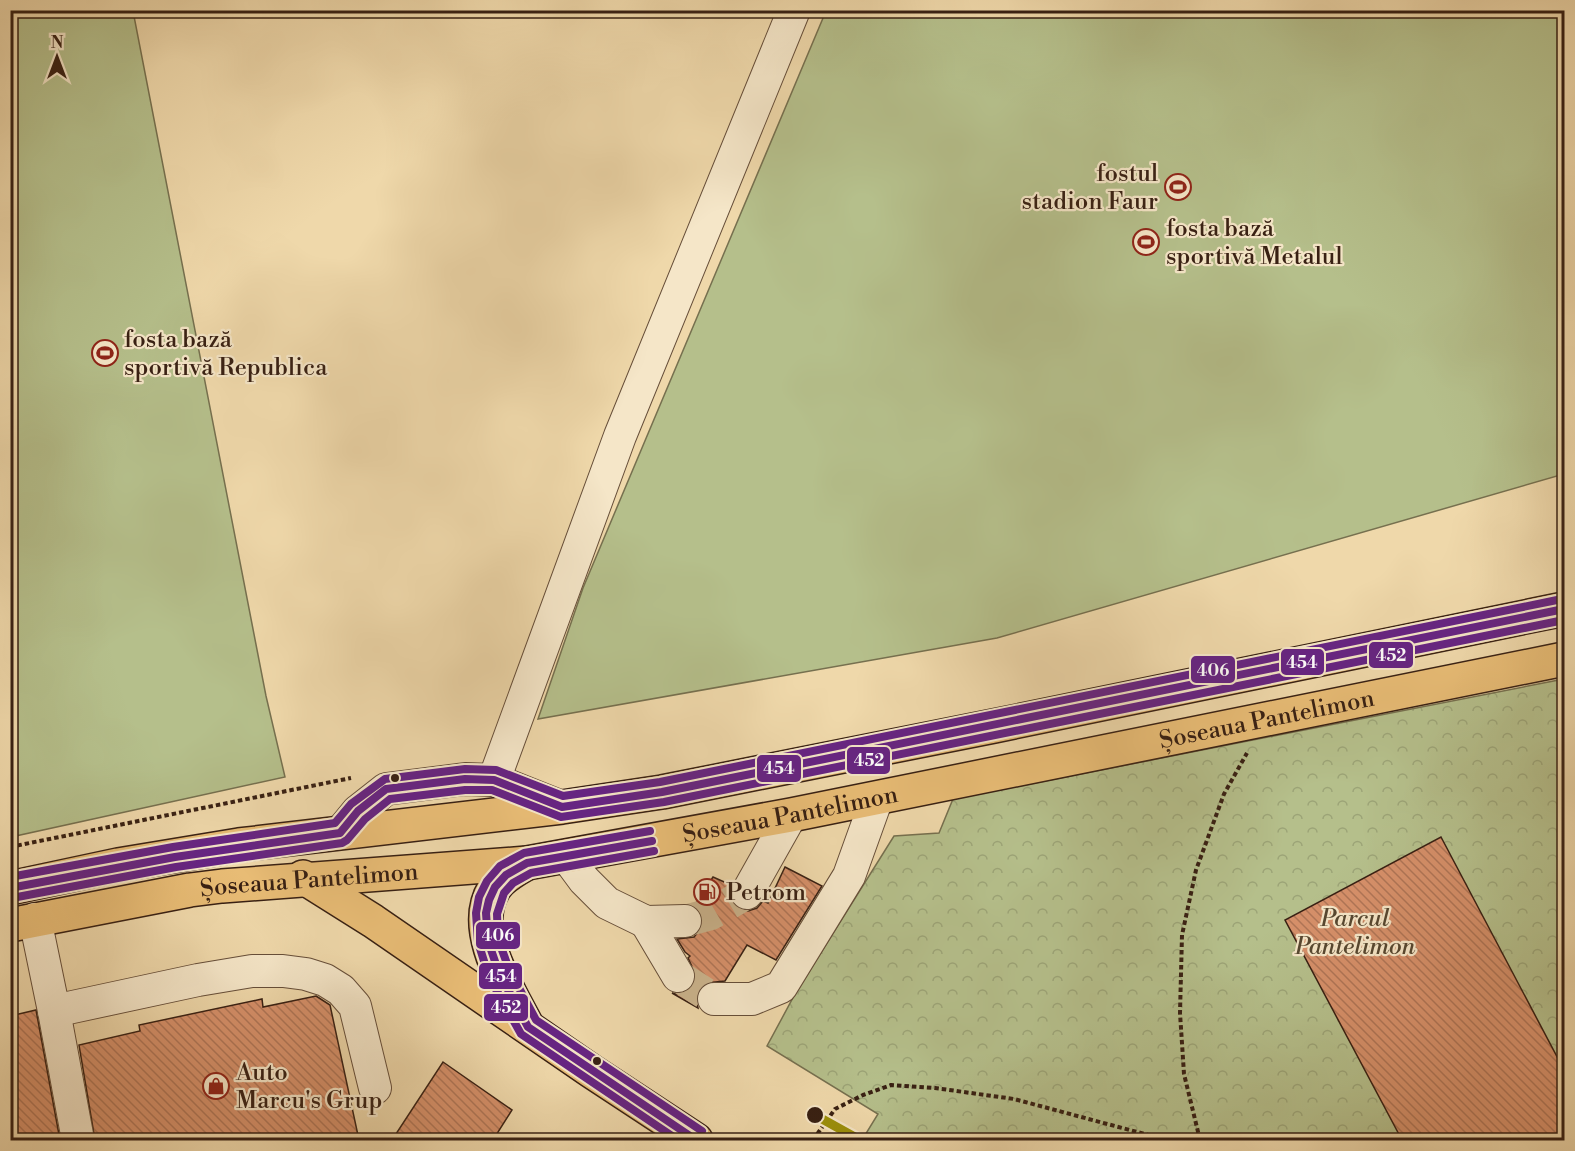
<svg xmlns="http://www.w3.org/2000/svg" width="1575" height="1151" viewBox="0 0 1575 1151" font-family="'Libre Bodoni',serif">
  <defs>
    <pattern id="park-crowns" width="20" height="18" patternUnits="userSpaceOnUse" patternTransform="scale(1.5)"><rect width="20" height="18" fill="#b5bf8b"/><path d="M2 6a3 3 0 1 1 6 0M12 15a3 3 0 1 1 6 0" fill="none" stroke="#9ca477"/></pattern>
    <pattern id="building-back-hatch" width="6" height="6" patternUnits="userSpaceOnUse" patternTransform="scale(1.5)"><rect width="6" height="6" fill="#d6906a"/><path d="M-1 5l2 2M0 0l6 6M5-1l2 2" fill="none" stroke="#af7556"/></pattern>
  </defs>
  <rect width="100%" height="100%" fill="#efd8aa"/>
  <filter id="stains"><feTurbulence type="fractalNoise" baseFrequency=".00333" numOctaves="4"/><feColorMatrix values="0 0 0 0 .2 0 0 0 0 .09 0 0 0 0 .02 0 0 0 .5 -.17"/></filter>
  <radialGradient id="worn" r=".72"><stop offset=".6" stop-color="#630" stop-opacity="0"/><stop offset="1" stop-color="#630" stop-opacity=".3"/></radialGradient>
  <g fill="#b5bf8b" stroke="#76704f" stroke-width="1.5">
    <polygon points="10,11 133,11 266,696 285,777 11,837"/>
    <polygon points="826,11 1564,11 1564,474 997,638 538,719 583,588"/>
  </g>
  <polygon fill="url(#park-crowns)" stroke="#76704f" stroke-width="1.5" points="1564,679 1564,1140 862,1140 878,1114 767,1046 795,994 894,836 939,833 953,799"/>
  <g fill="url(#building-back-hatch)" stroke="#382013" stroke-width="1.5">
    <polygon points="1441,837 1564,1070 1564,1130 1545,1140 1402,1140 1285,920"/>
    <polygon points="785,867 822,886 776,960 747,945 725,981 706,983 699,990 696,998 698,1008 672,993 679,994 687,992 694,984 696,975 688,958 690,956 685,952 677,939 694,937 700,930 703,920 701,912 694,906 713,877 731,885 729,894 732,903 739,909 748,911 757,908 763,901 768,903"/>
    <polygon points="316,996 330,1005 359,1140 95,1140 79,1045 140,1031 139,1025 262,999 263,1007"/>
    <polygon points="36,1010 60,1140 10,1140 10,1016"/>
    <polygon points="443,1062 512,1110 493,1140 392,1140"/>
  </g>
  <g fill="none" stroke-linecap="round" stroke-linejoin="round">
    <g stroke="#cab38c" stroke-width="32" stroke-dasharray="32 16" stroke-linecap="butt">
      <polyline points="685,921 711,914 747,893"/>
      <polyline points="678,976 714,999"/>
    </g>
    <defs>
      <g id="minor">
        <polyline points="494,780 620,436 794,10"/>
        <polyline points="340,833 358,811 386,789 465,779 494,780 562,807"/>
        <polyline points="567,857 584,880 607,903 646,922 685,921"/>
        <polyline points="747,893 791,815"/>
        <polyline points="35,919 54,1011 198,980 252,971 283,971 306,974 325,980 341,990 355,1006 375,1088"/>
        <polyline points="646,922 678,976"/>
        <polyline points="714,999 752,999 781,987 849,876 877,798"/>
        <polyline points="54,1011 78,1140"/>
      </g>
      <g id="major">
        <polyline points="303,877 373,921 591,1071 696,1140"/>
        <polyline points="10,888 118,865 239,845 562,807 662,792 994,726 1564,609"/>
        <path id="s1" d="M 10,925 L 190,890 L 222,886 L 527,863 L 791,815 L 1564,659"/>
        <path d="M 526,1024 C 507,987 469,929 494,889 C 501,877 515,870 527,863"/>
      </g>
    </defs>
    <use href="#minor" stroke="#664e39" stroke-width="34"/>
    <use href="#major" stroke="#382013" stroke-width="36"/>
    <g stroke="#382013" stroke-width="4" stroke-dasharray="4.5 3" stroke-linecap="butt">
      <polyline points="10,847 351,778"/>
      <polyline points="813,1140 835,1109 863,1095 891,1085 935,1088 1014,1099 1167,1140"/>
      <polyline points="1200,1140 1184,1074 1180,1013 1182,935 1196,870 1224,794 1247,753"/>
    </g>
    <use href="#minor" stroke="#f5e6c8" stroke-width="32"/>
    <use href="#major" stroke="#e8bc75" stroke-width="33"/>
    <defs>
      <g id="bus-1">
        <polyline points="652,841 527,863 506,875 495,887 489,900 486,913 488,941 499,973 528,1027 696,1140"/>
        <polyline points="10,888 175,857 340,833 358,811 386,789 465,779 494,780 562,807 662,792 1564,609"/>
      </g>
      <g id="bus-2">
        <polyline points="650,831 524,853 500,866 487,881 479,897 476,913 478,942 489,977 521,1034 678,1140"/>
        <polyline points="12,898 176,867 342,843 347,840 365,819 390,799 465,790 492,790 561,817 664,802 1564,620"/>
      </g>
      <g id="bus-3">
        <polyline points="654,851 531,873 513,883 504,893 497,914 498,939 509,969 536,1020 702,1131"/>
        <polyline points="10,877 173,847 335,823 351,804 385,779 465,769 496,770 563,796 660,782 1562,599"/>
      </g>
    </defs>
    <use href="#bus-1" stroke="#f5e6c8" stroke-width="12"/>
    <use href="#bus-2" stroke="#f5e6c8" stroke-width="12"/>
    <use href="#bus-3" stroke="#f5e6c8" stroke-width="12"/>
    <use href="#bus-1" stroke="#662483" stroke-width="8"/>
    <use href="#bus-2" stroke="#662483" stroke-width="8"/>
    <use href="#bus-3" stroke="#662483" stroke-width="8"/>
    <defs>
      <polyline id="metro-1" points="815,1115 860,1140"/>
    </defs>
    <use href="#metro-1" stroke="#f5e6c8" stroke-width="14"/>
    <use href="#metro-1" stroke="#9c900a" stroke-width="9"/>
  </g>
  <defs>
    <symbol id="stadium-ring" viewBox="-11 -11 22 22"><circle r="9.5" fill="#f5e6c8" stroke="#8f2418" stroke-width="1.5"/><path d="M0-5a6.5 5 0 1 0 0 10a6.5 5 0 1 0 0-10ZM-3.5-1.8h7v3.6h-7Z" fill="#8f2418"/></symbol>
    <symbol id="fuel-ring" viewBox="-11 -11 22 22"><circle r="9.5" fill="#f5e6c8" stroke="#8f2418" stroke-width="1.5"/><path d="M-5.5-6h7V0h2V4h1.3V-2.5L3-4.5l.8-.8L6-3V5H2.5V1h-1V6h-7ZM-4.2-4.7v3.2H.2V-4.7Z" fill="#8f2418"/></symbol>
    <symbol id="shop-ring" viewBox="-11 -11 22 22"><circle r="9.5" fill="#f5e6c8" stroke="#8f2418" stroke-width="1.5"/><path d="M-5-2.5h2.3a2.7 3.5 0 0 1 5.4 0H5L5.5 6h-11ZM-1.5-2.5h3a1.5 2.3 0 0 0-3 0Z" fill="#8f2418"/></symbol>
  </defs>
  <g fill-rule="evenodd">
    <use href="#stadium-ring" x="1163" y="172" width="30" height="30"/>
    <use href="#stadium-ring" x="1131" y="227" width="30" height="30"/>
    <use href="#stadium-ring" x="90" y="338" width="30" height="30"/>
    <use href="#fuel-ring" x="692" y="877" width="30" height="30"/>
    <use href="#shop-ring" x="201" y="1071" width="30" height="30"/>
  </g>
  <g fill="#382013" stroke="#f5e6c8" stroke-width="2">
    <circle cx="395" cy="778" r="5"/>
    <circle cx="597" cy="1061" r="5"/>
    <circle cx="815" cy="1115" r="9"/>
  </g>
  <g text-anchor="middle" stroke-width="4.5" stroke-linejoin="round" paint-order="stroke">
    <g font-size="24" fill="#382013" stroke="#f5e6c8" text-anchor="start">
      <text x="1158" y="181" text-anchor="end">fostul<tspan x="1158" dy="28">stadion Faur</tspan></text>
      <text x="1166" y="236">fosta bază<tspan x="1166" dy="28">sportivă Metalul</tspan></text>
      <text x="124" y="347">fosta bază<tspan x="124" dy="28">sportivă Republica</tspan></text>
      <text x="726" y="900">Petrom</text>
      <text x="236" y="1080">Auto<tspan x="236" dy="28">Marcu's Grup</tspan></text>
    </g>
    <g font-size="24" fill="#382013" stroke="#f5e6c8">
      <text dy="8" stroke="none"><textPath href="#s1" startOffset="1275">Șoseaua Pantelimon</textPath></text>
      <text dy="8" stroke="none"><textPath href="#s1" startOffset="789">Șoseaua Pantelimon</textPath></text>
      <text dy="8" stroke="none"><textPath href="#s1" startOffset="303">Șoseaua Pantelimon</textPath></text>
    </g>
    <g font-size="24" font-style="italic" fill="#574831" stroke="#f5e6c8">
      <text x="1355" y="926">Parcul<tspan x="1355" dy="28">Pantelimon</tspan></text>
    </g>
  </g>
  <g stroke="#f5e6c8" stroke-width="2">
    <rect x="1368" y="641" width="46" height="28" rx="6" fill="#662483"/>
    <rect x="1280" y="648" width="45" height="28" rx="6" fill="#662483"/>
    <rect x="1190" y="655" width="46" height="29" rx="6" fill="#662483"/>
    <rect x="846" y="746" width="45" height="29" rx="6" fill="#662483"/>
    <rect x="756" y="754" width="46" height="29" rx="6" fill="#662483"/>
    <rect x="475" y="921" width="46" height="29" rx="6" fill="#662483"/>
    <rect x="478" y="962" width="45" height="28" rx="6" fill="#662483"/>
    <rect x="483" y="993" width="46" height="29" rx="6" fill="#662483"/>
  </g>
  <g font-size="16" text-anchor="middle" font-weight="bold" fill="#fff">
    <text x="1391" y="661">452</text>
    <text x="1302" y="668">454</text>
    <text x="1213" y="676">406</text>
    <text x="869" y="766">452</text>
    <text x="779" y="774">454</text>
    <text x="498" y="941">406</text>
    <text x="501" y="982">454</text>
    <text x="506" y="1013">452</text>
  </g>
  <rect width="1575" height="1151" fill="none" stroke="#efd8aa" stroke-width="36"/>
  <rect x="12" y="12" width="1551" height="1127" fill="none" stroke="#382013" stroke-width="3"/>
  <rect x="18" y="18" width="1539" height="1115" fill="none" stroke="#382013" stroke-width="1.5"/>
  <g transform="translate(57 57)" stroke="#f5e6c8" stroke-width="4.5" paint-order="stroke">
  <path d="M0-4.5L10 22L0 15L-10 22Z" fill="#382013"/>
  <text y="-9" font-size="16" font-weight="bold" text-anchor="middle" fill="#382013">N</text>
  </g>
  <rect width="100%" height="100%" filter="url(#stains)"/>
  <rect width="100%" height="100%" fill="url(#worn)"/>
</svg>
